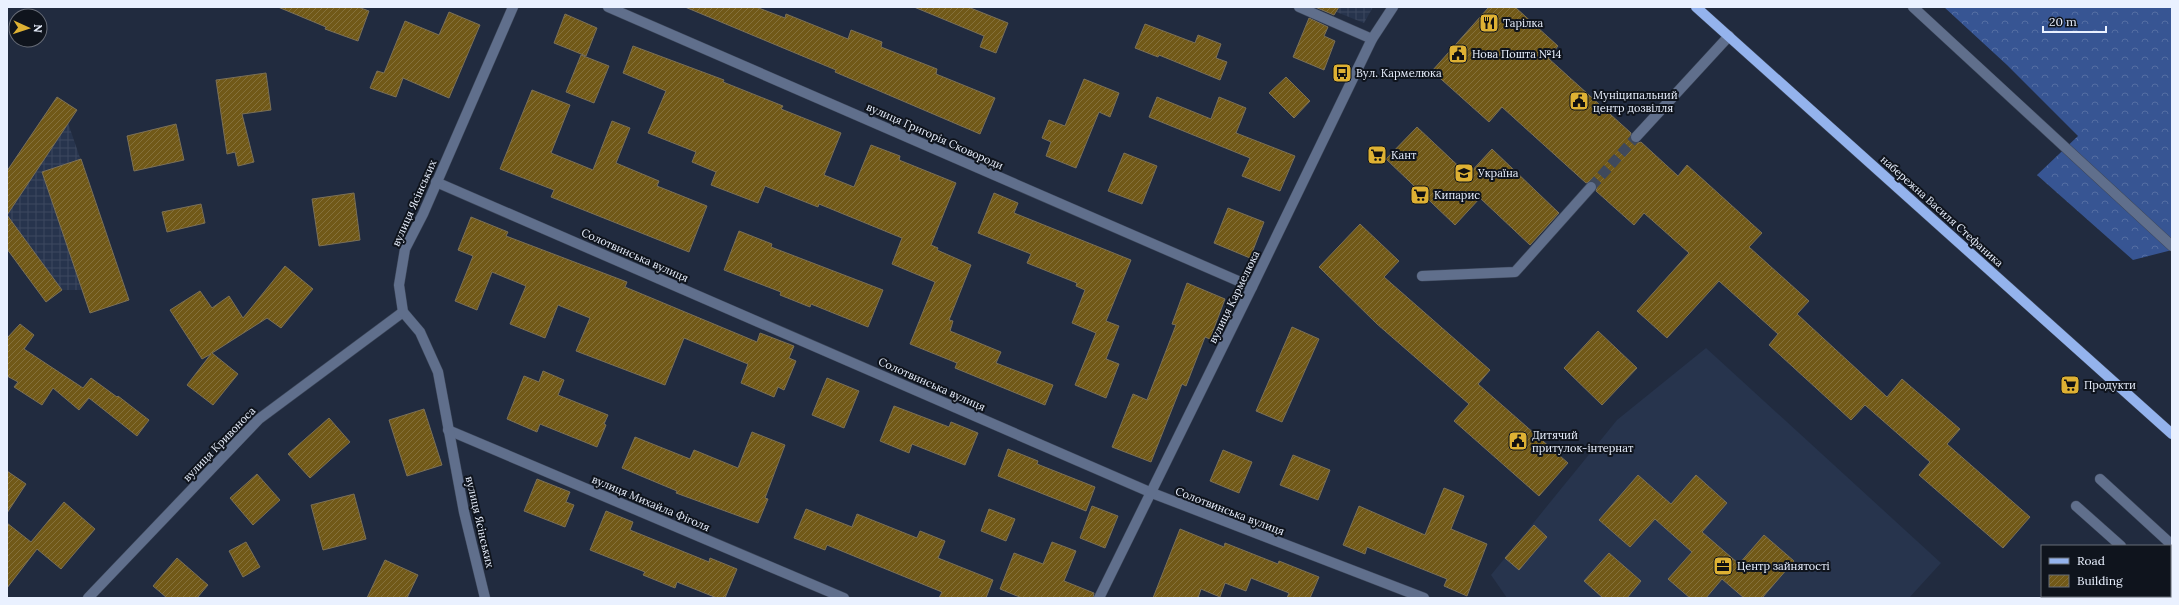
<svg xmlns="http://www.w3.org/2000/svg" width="2179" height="605" viewBox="0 0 2179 605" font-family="Lora,serif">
  <defs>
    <pattern id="industrial-grid" width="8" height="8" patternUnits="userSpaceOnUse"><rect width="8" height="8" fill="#27344d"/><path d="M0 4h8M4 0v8" fill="none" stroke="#3c485f"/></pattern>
    <pattern id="forest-crowns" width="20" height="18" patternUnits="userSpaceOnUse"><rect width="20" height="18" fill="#375593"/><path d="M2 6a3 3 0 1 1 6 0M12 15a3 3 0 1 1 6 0" fill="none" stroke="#546ea3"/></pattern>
    <pattern id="building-hatch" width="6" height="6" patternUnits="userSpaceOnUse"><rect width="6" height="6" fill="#715918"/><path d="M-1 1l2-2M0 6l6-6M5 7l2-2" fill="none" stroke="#85713b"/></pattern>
  </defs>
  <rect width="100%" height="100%" fill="#212b3f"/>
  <polygon fill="#27344d" points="1706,348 1941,563 1909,598 1507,598 1491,575 1617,420"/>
  <g fill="url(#industrial-grid)">
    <polygon points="1324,7 1373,7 1364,23"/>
    <polygon points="57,97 77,110 68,123 129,300 90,313 82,290 62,290 46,302 7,249 7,171"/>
  </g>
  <polygon fill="url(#forest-crowns)" points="1944,7 2172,7 2172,250 2133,260 2037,175 2078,136 2007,65"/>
  <g fill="url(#building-hatch)" stroke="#7b7057">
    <polygon points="278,7 358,7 369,11 358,41 325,29 326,27"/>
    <polygon points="685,7 756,7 785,18 786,14 848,39 851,30 882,42 881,47 937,69 936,74 995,98 980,134 835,72 836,70"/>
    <polygon points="914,7 968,7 1008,23 996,53 980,47 984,36"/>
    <polygon points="1315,7 1339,7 1334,15"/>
    <polygon points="1489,7 1515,7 1558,46 1548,58 1631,133 1630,139 1632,142 1638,143 1641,142 1678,176 1687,165 1762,233 1749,247 1809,301 1797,314 1887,397 1902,379 1960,429 1947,444 2030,517 2003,548 1919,475 1930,462 1865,405 1851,420 1769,345 1778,334 1719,281 1667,338 1637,311 1689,253 1644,213 1634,225 1596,191 1597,188 1596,182 1592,181 1586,183 1502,107 1489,122 1432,71"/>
    <polygon points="449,12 480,25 449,98 403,78 396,97 370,88 377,71 384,73 405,21 439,35"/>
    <polygon points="565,14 597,28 586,56 554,43"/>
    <polygon points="1309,18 1328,27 1324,36 1335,41 1324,70 1293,57"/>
    <polygon points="1145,24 1195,43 1198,35 1221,44 1216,58 1227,62 1220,80 1159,55 1158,57 1135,48"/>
    <polygon points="633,46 724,80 723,82 783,106 781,109 841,133 824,175 854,187 871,145 900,156 899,160 956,183 931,245 938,248 937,250 971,265 949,320 953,321 950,331 1001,352 996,363 1053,385 1045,405 955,368 957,363 910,344 935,282 892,264 902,238 819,204 818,207 765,186 758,203 711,185 716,172 692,162 696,152 648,133 666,91 623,73"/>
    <polygon points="581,55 609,66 594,103 566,92"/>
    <polygon points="266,73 271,110 242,114 254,162 238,166 235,152 227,154 216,80"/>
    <polygon points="1286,77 1310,101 1294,118 1269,93"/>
    <polygon points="1084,79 1119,93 1110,117 1099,112 1076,168 1046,156 1051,142 1042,138 1049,120 1065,126"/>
    <polygon points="532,90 570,105 551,153 593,170 612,121 630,128 616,163 659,181 657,186 707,206 689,252 551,197 554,190 500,169"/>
    <polygon points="57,97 77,110 7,215 7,171"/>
    <polygon points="1157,97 1211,119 1219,97 1246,108 1236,133 1295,156 1280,191 1242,176 1250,158 1149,117"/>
    <polygon points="176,124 184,160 134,171 127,136"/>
    <polygon points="1417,127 1468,175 1492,149 1559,213 1530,245 1480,198 1455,225 1386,159"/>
    <polygon points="1124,153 1157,166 1142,204 1108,191"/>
    <polygon points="81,159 129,300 90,313 42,172"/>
    <polygon points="354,193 360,240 319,246 312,199"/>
    <polygon points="994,193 1018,203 1014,213 1131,260 1106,321 1119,326 1106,359 1119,364 1106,398 1075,385 1096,333 1072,323 1085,290 1076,286 1077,283 1027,263 1031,254 978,233"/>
    <polygon points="201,204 205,223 167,232 162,212"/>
    <polygon points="1228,208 1264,222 1250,258 1214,243"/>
    <polygon points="7,215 62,290 46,302 7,249"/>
    <polygon points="471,217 508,232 506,236 627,282 625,287 757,342 760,333 794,346 789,358 796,361 784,390 778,387 774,397 741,383 748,364 684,338 665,385 576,351 590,318 558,305 545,338 510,324 526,286 492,272 477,310 455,301 473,256 458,250"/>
    <polygon points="1360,224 1399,261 1384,277 1490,370 1478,384 1568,463 1539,496 1454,421 1469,404 1377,324 1319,267"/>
    <polygon points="739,231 772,244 771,247 883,290 868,327 811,304 810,307 780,295 781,292 724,270"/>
    <polygon points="285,266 313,289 281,328 267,318 212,353 238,374 213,405 187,385 211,354 202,359 170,310 200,291 212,308 229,296 243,318"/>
    <polygon points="1187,283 1225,299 1210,339 1205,337 1186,386 1182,384 1151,462 1112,447 1133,394 1147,400 1176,325 1172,324"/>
    <polygon points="20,324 34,335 24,349 83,388 91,378 117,397 118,396 149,420 137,436 89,398 79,410 53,388 42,405 14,387 18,382 7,376 7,338"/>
    <polygon points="1292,327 1319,339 1282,422 1256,411"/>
    <polygon points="1598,331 1637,368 1602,405 1564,368"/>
    <polygon points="543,371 564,380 558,395 608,415 604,424 606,425 597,447 540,424 537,432 507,419 524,376 539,382"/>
    <polygon points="827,378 859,391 844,428 812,415"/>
    <polygon points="894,406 949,427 951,422 978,433 965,465 912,444 909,453 880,441"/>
    <polygon points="424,409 442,465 407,476 389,420"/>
    <polygon points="329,418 350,442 310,478 288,454"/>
    <polygon points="752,432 785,445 765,498 768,499 758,523 676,493 677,491 622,468 635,437 690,459 694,450 738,468"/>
    <polygon points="1008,449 1038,461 1037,464 1095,487 1086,511 998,476"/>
    <polygon points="1223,450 1252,462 1239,493 1210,481"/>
    <polygon points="1293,455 1330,470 1318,500 1280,485"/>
    <polygon points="7,471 26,484 7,513"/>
    <polygon points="257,474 280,500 253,525 230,498"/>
    <polygon points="1638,475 1671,504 1696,475 1727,503 1702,532 1739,564 1764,535 1794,561 1762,598 1744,598 1722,579 1706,598 1690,598 1668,579 1692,552 1655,519 1630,547 1599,520"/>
    <polygon points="537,479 570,492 566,502 574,505 565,527 524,511"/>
    <polygon points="1444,488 1464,496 1451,529 1487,544 1467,596 1444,586 1447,579 1367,547 1365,554 1343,545 1359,506 1425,535"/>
    <polygon points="354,494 366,539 323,550 311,505"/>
    <polygon points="64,502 95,529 61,569 37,549 7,588 7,523 31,542"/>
    <polygon points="1092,506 1118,516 1105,548 1080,538"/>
    <polygon points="806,509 852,527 857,514 917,538 920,531 945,541 938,558 993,580 986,598 939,598 942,592 827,545 825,550 794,538"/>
    <polygon points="989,509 1015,519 1006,541 981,531"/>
    <polygon points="606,511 633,522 630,530 709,562 710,558 737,569 725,598 717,598 677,582 675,588 643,575 645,572 590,550"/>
    <polygon points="1534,525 1547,537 1519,570 1505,558"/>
    <polygon points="1180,529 1224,547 1225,543 1278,564 1279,561 1319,577 1310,598 1287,598 1289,593 1251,578 1246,591 1225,583 1220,597 1201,589 1198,598 1153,598"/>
    <polygon points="246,542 260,567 243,577 229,551"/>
    <polygon points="1052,542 1076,551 1064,581 1094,593 1093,598 1022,598 1000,589 1014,553 1043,564"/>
    <polygon points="1609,553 1641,581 1627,598 1603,598 1584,581"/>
    <polygon points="177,558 208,585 197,598 167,598 153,586"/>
    <polygon points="385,560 418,575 407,598 367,598"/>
  </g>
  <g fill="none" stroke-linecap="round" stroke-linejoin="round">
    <polyline stroke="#3f495c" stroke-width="10" stroke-dasharray="10 5" stroke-linecap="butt" points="1591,187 1636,137"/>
    <defs>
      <g id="street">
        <polyline points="608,7 1252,287"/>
        <polyline points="1299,7 1372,39"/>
        <polyline points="1913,7 2172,246"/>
        <polyline points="1636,137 1729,36"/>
        <polyline points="436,182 1152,493 1424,598"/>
        <polyline points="1422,276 1515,272 1591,187"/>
        <polyline points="448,430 844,598"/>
        <polyline points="2100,479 2172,545"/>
        <polyline points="2076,506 2121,546"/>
        <polyline points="2170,591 2172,593"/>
        <polyline points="88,598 259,419 403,312"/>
        <polyline points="485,598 464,512 438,372 420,332 403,312 399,285 405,249 423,214 513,7"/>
        <polyline points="1099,598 1252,287 1372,39 1393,7"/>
      </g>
      <polyline id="primary" points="1696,7 2172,434"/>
    </defs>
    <use href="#street" stroke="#3d475a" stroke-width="11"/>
    <use href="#primary" stroke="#3d475a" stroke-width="11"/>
    <use href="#street" stroke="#606f8c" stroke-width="10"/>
    <use href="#primary" stroke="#94b3ed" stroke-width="10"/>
  </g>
  <defs>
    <symbol id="restaurant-square" viewBox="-11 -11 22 22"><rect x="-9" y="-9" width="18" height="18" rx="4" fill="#deb133" stroke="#0f141d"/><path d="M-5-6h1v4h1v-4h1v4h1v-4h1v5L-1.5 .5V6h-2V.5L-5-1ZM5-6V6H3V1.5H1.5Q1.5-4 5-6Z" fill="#111"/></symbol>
    <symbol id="civic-square" viewBox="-11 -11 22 22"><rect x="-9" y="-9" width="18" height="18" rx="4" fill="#deb133" stroke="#0f141d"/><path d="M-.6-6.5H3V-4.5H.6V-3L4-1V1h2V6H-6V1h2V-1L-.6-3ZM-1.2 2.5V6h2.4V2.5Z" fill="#111"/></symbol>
    <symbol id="bus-square" viewBox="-11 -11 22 22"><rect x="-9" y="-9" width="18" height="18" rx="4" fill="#deb133" stroke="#0f141d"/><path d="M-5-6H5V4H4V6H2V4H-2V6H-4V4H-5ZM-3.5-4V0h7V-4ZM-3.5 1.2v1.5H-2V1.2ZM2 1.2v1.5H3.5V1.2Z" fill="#111"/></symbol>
    <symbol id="supermarket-square" viewBox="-11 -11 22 22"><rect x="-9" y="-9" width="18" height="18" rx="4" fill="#deb133" stroke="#0f141d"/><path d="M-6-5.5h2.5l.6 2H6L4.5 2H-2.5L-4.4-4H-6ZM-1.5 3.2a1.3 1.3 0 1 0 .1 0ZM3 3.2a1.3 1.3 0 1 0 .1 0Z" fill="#111"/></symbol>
    <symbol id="university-square" viewBox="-11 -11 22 22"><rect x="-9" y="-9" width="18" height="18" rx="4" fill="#deb133" stroke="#0f141d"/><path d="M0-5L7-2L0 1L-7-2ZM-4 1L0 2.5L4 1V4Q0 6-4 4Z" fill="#111"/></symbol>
    <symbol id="office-square" viewBox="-11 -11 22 22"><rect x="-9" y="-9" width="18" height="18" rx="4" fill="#deb133" stroke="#0f141d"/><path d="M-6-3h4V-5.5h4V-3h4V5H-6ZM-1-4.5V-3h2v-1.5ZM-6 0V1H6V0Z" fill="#111"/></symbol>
  </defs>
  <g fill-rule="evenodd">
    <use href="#restaurant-square" x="1478" y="12" width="22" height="22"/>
    <use href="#civic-square" x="1447" y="43" width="22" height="22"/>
    <use href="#bus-square" x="1331" y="62" width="22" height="22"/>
    <use href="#civic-square" x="1568" y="90" width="22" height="22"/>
    <use href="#supermarket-square" x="1366" y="144" width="22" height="22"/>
    <use href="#university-square" x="1453" y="162" width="22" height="22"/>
    <use href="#supermarket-square" x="1409" y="184" width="22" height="22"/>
    <use href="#supermarket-square" x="2059" y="374" width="22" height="22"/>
    <use href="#civic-square" x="1507" y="430" width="22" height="22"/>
    <use href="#office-square" x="1712" y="555" width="22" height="22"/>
  </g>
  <g text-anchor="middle" stroke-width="4" stroke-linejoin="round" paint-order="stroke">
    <g font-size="11" fill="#eaf1ff" stroke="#0f141d" text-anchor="start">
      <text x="1503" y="27">Тарілка</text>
      <text x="1472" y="58">Нова Пошта №14</text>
      <text x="1356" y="77">Вул. Кармелюка</text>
      <text x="1593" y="99">Муніципальний<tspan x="1593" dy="13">центр дозвілля</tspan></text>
      <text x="1391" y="159">Кант</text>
      <text x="1478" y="177">Україна</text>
      <text x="1434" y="199">Кипарис</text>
      <text x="2084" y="389">Продукти</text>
      <text x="1532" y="439">Дитячий<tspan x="1532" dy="13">притулок-інтернат</tspan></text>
      <text x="1737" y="570">Центр зайнятості</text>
    </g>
    <g font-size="11" fill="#eaf1ff" stroke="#0f141d">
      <text transform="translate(935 136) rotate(24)" y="4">вулиця Григорія Сковороди</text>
      <text transform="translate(414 203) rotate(-66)" y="4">вулиця Ясінських</text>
      <text transform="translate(1942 211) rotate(42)" y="4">набережна Василя Стефаника</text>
      <text transform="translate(635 255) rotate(24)" y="4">Солотвинська вулиця</text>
      <text transform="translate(1234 297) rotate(-64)" y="4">вулиця Кармелюка</text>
      <text transform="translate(932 384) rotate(24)" y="4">Солотвинська вулиця</text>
      <text transform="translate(219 444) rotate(-46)" y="4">вулиця Кривоноса</text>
      <text transform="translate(651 503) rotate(23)" y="4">вулиця Михайла Фіголя</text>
      <text transform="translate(1230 511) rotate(21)" y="4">Солотвинська вулиця</text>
      <text transform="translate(480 522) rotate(77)" y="4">вулиця Ясінських</text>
    </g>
  </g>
  <rect width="2179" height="605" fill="none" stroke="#eaf1ff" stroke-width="16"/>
  <rect x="2041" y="545" width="130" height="52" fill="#0f141d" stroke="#676c77"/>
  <rect x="2049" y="558" width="20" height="6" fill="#94b3ed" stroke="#676c77"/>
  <text x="2077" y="565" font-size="12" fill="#eaf1ff">Road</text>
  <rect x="2049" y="575" width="20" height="12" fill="url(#building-hatch)" stroke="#676c77"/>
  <text x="2077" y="585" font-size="12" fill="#eaf1ff">Building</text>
  <g transform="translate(28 28) rotate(93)"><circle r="19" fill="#0f141d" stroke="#676c77"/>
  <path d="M0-3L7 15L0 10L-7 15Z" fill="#deb133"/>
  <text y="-6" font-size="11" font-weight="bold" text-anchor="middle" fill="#eaf1ff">N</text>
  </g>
  <path d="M2043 26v6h63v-6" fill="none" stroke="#eaf1ff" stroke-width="2"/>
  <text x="2049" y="26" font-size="12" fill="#eaf1ff" stroke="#0f141d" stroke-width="3" paint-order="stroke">20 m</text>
</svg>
